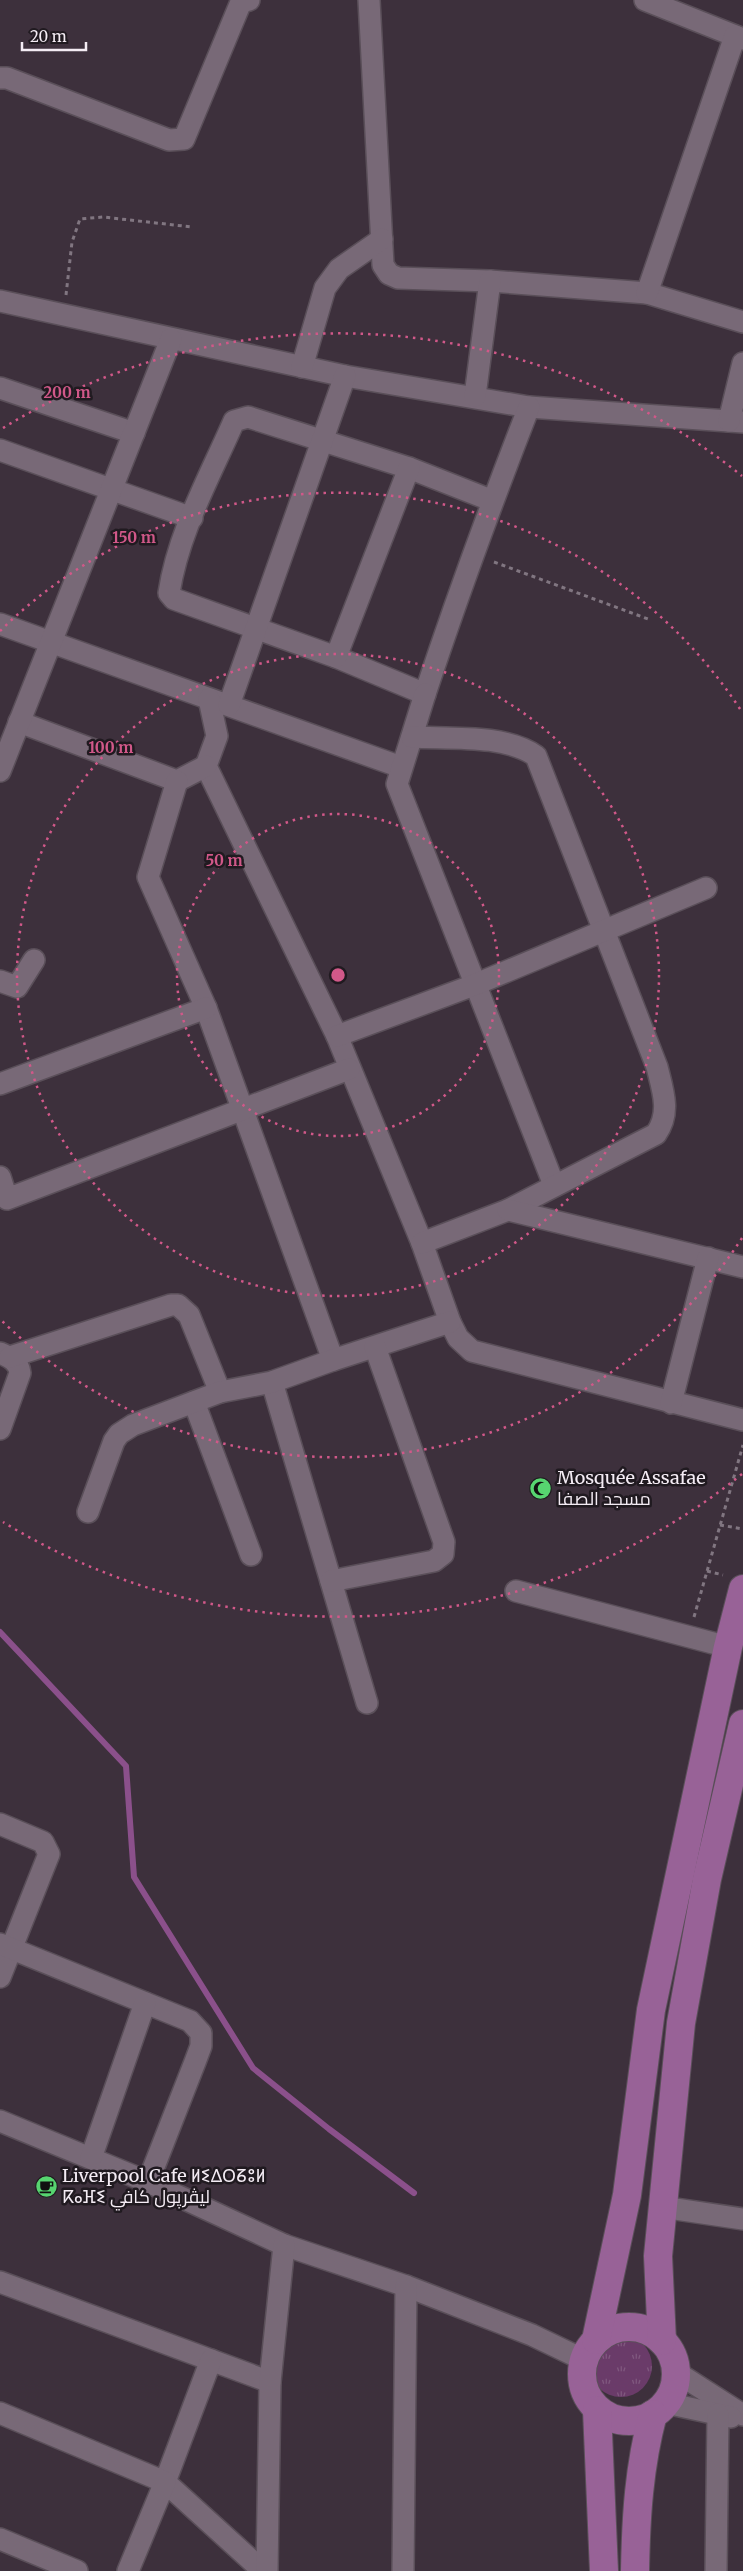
<svg xmlns="http://www.w3.org/2000/svg" width="743" height="2571" viewBox="0 0 743 2571" font-family="Merriweather,Cairo,'Noto Sans Tifinagh',serif">
  <defs>
    <pattern id="park-tufts" width="24" height="20" patternUnits="userSpaceOnUse" patternTransform="scale(1.25)"><rect width="24" height="20" fill="#6a3b69"/><path d="M3 7l-1-3M5 7V3M7 7l1-3M15 17l-1-3M17 17v-4M19 17l1-3" fill="none" stroke="#80587f"/></pattern>
  </defs>
  <rect width="100%" height="100%" fill="#3d303c"/>
  <circle fill="url(#park-tufts)" cx="621" cy="2366" r="31"/>
  <g fill="none" stroke-linecap="round" stroke-linejoin="round">
    <polyline stroke="#8b508b" stroke-width="6" points="0,1632 126,1766 134,1877 253,2068 329,2129 414,2193"/>
    <defs>
      <g id="minor">
        <polyline points="369,0 383,265 389,274 398,278 490,281 647,293 743,322"/>
        <polyline points="645,0 743,39"/>
        <polyline points="0,78 7,78 169,140 184,139 241,2 249,0"/>
        <polyline points="647,293 735,36"/>
        <polyline points="0,301 345,376 529,407 743,422"/>
        <polyline points="302,367 325,288 339,269 382,239"/>
        <polyline points="0,388 134,433"/>
        <polyline points="475,396 490,281"/>
        <polyline points="729,421 743,363"/>
        <polyline points="0,450 192,518"/>
        <path d="M 493,501 L 409,468 L 248,417 L 234,421 C 210,476 178,533 169,593 L 174,599 L 336,657 L 425,694 C 457,597 492,502 529,407"/>
        <polyline points="0,624 401,767"/>
        <polyline points="336,657 409,468"/>
        <polyline points="425,694 397,784 554,1185"/>
        <polyline points="209,699 217,736 206,766 337,1036 422,1243 450,1322 458,1338 472,1351 743,1420"/>
        <polyline points="229,705 345,376"/>
        <polyline points="19,722 177,781 206,766"/>
        <path d="M 412,737 C 449,739 505,734 536,756 L 657,1067 C 663,1091 671,1113 656,1134 L 508,1210 L 422,1243"/>
        <polyline points="0,771 171,339"/>
        <polyline points="177,781 148,877 206,1008 333,1360"/>
        <polyline points="0,981 17,987 34,960"/>
        <polyline points="337,1036 474,985 706,888"/>
        <polyline points="0,1084 206,1008"/>
        <polyline points="0,1177 7,1199 349,1069"/>
        <polyline points="508,1210 743,1267"/>
        <path d="M 0,1353 C 10,1357 19,1362 20,1373 L 0,1429"/>
        <polyline points="10,1357 171,1305 178,1305 189,1315 220,1392"/>
        <polyline points="272,1382 367,1703"/>
        <polyline points="194,1402 251,1555"/>
        <polyline points="671,1403 708,1258"/>
        <polyline points="88,1512 114,1441 119,1434 133,1425 220,1392 272,1382 333,1360 450,1322"/>
        <polyline points="331,1581 434,1561 443,1554 444,1542 375,1347"/>
        <polyline points="516,1591 728,1647"/>
        <polyline points="0,1824 43,1842 49,1854 0,1977"/>
        <polyline points="0,1944 190,2021 201,2033 201,2046 195,2062 148,2182"/>
        <polyline points="0,2121 148,2182 284,2245 406,2286 532,2335 584,2360"/>
        <polyline points="91,2158 145,2003"/>
        <polyline points="662,2207 743,2219"/>
        <polyline points="0,2282 270,2382"/>
        <polyline points="211,2360 165,2482 263,2571"/>
        <polyline points="676,2372 743,2415"/>
        <polyline points="666,2403 731,2417"/>
        <polyline points="0,2413 165,2482 128,2571"/>
        <polyline points="0,2539 77,2571"/>
        <polyline points="267,2571 270,2382 284,2245"/>
        <polyline points="403,2571 406,2286"/>
        <polyline points="716,2571 718,2414"/>
      </g>
      <g id="major">
        <circle cx="629" cy="2374" r="47"/>
        <polyline points="596,2340 627,2195 651,2010 728,1647 743,1589"/>
        <polyline points="662,2341 658,2256 681,2023 707,1879 743,1724"/>
        <polyline points="597,2410 604,2571"/>
        <path d="M 635,2571 C 636,2516 639,2467 653,2414"/>
      </g>
    </defs>
    <use href="#minor" stroke="#5a4f59" stroke-width="24"/>
    <use href="#major" stroke="#5a4f59" stroke-width="30"/>
    <g stroke="#817681" stroke-width="3" stroke-dasharray="4 4" stroke-linecap="butt">
      <polyline points="66,295 72,242 80,219 103,217 192,227"/>
      <polyline points="494,562 648,619"/>
      <polyline points="720,1525 743,1529"/>
      <polyline points="707,1571 723,1575"/>
      <polyline points="694,1617 743,1445"/>
    </g>
    <use href="#minor" stroke="#786977" stroke-width="21"/>
    <use href="#major" stroke="#986297" stroke-width="28"/>
  </g>
  <g fill="none" stroke="#d15889" stroke-width="2.5" stroke-dasharray="2.5 5">
    <circle cx="338" cy="975" r="161"/>
    <circle cx="338" cy="975" r="321"/>
    <path d="M742 1238A482 482 0 0 1 0 1319M0 631A482 482 0 0 1 742 712"/>
    <path d="M742 1474A642 642 0 0 1 3 1522M3 428A642 642 0 0 1 742 476"/>
  </g>
  <defs>
    <symbol id="mosque-disc" viewBox="-11 -11 22 22"><circle r="9.5" fill="#57d570" stroke="#201a20"/><path d="M3.5-4.9A6 6 0 1 0 3.5 4.9A5 5 0 1 1 3.5-4.9Z" fill="#111"/></symbol>
    <symbol id="cafe-disc" viewBox="-11 -11 22 22"><circle r="9.5" fill="#57d570" stroke="#201a20"/><path d="M-5.5-4.5H6V0H3Q3 3.5 0 3.5H-2.5Q-5.5 3.5-5.5 0ZM3-3.2v2h1.7v-2ZM-6 4.5H4V6H-6Z" fill="#111"/></symbol>
  </defs>
  <g fill-rule="evenodd">
    <use href="#mosque-disc" x="528" y="1476" width="25" height="25"/>
    <use href="#cafe-disc" x="34" y="2174" width="25" height="25"/>
  </g>
  <g text-anchor="middle" stroke-width="5" stroke-linejoin="round" paint-order="stroke">
    <g font-size="18" fill="#f4ecf4" stroke="#201a20" text-anchor="start">
      <text x="557" y="1484">Mosquée Assafae<tspan x="557" dy="21">مسجد الصفا</tspan></text>
      <text x="62" y="2182">Liverpool Cafe ⵍⵉⵠⵔⵒⵓⵍ<tspan x="62" dy="21">ⴽⴰⴼⵉ ليڤرپول كافي</tspan></text>
    </g>
  </g>
  <circle cx="338" cy="975" r="8" fill="#d15889" stroke="#201a20" stroke-width="2.5"/>
  <g font-size="15" text-anchor="middle" font-weight="bold" fill="#d15889" stroke="#201a20" stroke-width="5" stroke-linejoin="round" paint-order="stroke">
    <text x="67" y="398">200 m</text>
    <text x="134" y="543">150 m</text>
    <text x="111" y="753">100 m</text>
    <text x="224" y="866">50 m</text>
  </g>
  <path d="M22 42v8h64v-8" fill="none" stroke="#f4ecf4" stroke-width="2.5"/>
  <text x="30" y="42" font-size="15" fill="#f4ecf4" stroke="#201a20" stroke-width="4" paint-order="stroke">20 m</text>
</svg>
